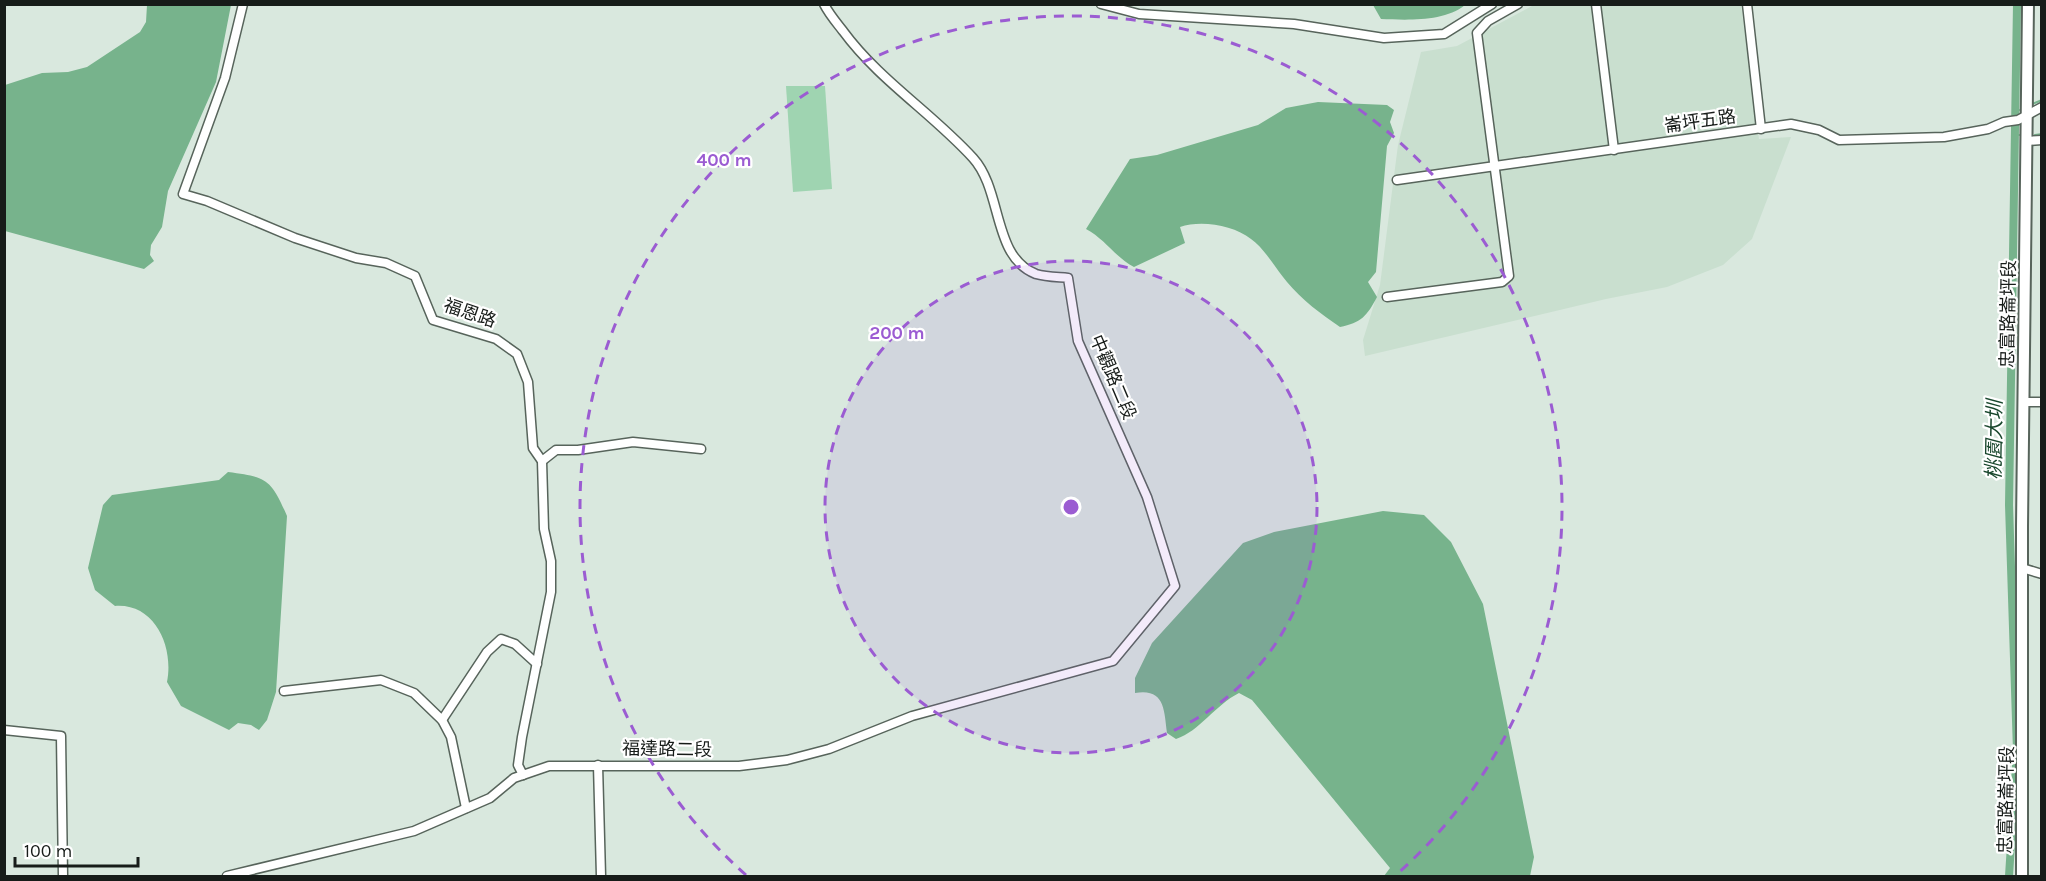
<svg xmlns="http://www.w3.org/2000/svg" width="2046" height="881" viewBox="0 0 2046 881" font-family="Karla,'Noto Sans TC',sans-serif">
  <rect width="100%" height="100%" fill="#d9e8de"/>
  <polygon fill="#c9dfcf" points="1534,5 1741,5 1759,139 1791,137 1752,239 1723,265 1667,287 1606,299 1365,356 1363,340 1380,285 1398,145 1421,52 1457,46"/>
  <polygon fill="#9fd4b1" points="786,86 825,86 832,189 793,192"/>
  <g fill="#77b38c">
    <polygon points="147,5 231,5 216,82 168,191 162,227 151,245 150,255 154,261 144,269 5,231 5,85 42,73 68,72 87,67 140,32 146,22"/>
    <path d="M 1373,5 L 1373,4 L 1465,5 C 1444,22 1407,20 1381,19 Z"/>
    <path d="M 1318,102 L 1387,105 L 1394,110 L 1390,122 L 1394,133 L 1387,146 L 1376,272 L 1368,282 L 1377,297 C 1367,316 1361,323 1340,327 C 1321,314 1302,300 1287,282 C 1276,269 1265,249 1251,239 C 1233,225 1201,220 1180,227 L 1185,243 L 1134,267 C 1115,257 1105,239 1086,229 L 1130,159 L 1157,155 L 1258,125 L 1286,108 Z"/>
    <path d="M 228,472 C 267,477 271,479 287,516 L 276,692 L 267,720 L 259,730 L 251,725 L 238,723 L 229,730 L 181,706 L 167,682 C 174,647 155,603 115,606 L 95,590 L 88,568 L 103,505 L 112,495 L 219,480 Z"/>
    <path d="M 1383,511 L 1424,515 L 1451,542 L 1483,604 L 1534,857 L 1530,876 L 1384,876 L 1390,868 L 1252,700 L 1239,693 C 1215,705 1200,731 1176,739 L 1167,733 C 1164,710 1165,688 1135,693 L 1135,678 L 1152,643 L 1243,543 L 1274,532 Z"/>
  </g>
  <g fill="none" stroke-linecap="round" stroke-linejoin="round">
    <g stroke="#77b38c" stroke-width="2">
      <polyline points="2032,104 2042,100"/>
      <polyline points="2015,112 2019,110"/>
      <polyline points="2015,135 2019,135"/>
      <polyline points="2035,135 2042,134"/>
    </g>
    <polyline stroke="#77b38c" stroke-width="8" points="2009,876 2017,751 2009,505 2017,4"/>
    <defs>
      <g id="minor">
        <polyline points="243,4 225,78 183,194 207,201 295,238 356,258 386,263 415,276 433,320 496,339 517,354 528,382 533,448 542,461 544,529 551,561 551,592 522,737 518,765 523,775"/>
        <polyline points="1101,4 1139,14 1294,24 1384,38 1444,34 1492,4"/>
        <polyline points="1596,4 1614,150"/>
        <polyline points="1747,4 1761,129"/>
        <polyline points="2026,141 2042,140"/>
        <polyline points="1397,180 1791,124 1819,130 1839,140 1944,137 1988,129 2004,122 2018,120 2042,107"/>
        <polyline points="1387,297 1502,282 1509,276 1477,33 1488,21 1518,4"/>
        <polyline points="2024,402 2042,402"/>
        <polyline points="542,461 556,450 578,450 633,442 701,449"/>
        <polyline points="2022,568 2042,574"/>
        <polyline points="284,691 381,680 414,693 442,720 451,737 466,808"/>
        <polyline points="442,720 487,652 501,639 515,644 537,664"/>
        <polyline points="4,730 61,736 63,876"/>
        <polyline points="598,765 601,876"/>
        <path d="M 227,876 L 414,831 L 490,798 L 514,778 L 549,766 L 739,766 L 787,760 L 829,749 L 912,716 L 1113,661 L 1175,586 L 1147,497 L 1078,341 L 1068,278 C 1058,277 1046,277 1036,274 C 992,257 1003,191 973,158 C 932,113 879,80 843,31 C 836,22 829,14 824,4"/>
      </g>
      <polyline id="tertiary" points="2022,876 2022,526 2028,4"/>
    </defs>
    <use href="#minor" stroke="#57645b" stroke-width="11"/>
    <use href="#tertiary" stroke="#57645b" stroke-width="14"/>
    <use href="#minor" stroke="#fff" stroke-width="8"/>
    <use href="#tertiary" stroke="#fff" stroke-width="10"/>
  </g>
  <circle cx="1071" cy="507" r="246" fill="#9b5cd2" fill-opacity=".12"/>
  <g fill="none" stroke="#9b5cd2" stroke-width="3" stroke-dasharray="10 8">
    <circle cx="1071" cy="507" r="246"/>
    <path d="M746 875A491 491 0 1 1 1396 875"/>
  </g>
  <g text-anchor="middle" stroke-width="4.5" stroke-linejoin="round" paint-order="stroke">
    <g font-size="18" fill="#171c19" stroke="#fff">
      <text transform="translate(1700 121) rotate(-8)" y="6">崙坪五路</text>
      <text transform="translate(470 313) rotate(19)" y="6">福恩路</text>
      <text transform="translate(2008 314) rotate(-89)" y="6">忠富路崙坪段</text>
      <text transform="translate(1113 377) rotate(67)" y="6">中觀路二段</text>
      <text transform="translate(667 749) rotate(1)" y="6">福達路二段</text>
      <text transform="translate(2006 800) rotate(-89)" y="6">忠富路崙坪段</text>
    </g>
    <g font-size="20" font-style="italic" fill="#19472d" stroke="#fff">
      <text transform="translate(1994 440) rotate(-89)" y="7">桃園大圳</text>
    </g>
  </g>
  <circle cx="1071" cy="507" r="9" fill="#9b5cd2" stroke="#fff" stroke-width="3"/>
  <g font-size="18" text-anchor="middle" font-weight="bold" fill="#9b5cd2" stroke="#fff" stroke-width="4.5" stroke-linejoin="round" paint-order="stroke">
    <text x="724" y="166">400 m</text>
    <text x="897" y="339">200 m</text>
  </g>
  <rect width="2046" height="881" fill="none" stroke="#171c19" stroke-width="12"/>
  <path d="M15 857v9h123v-9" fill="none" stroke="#171c19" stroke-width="3"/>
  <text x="24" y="857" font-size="18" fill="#171c19" stroke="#ffffff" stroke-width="4.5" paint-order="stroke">100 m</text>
</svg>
